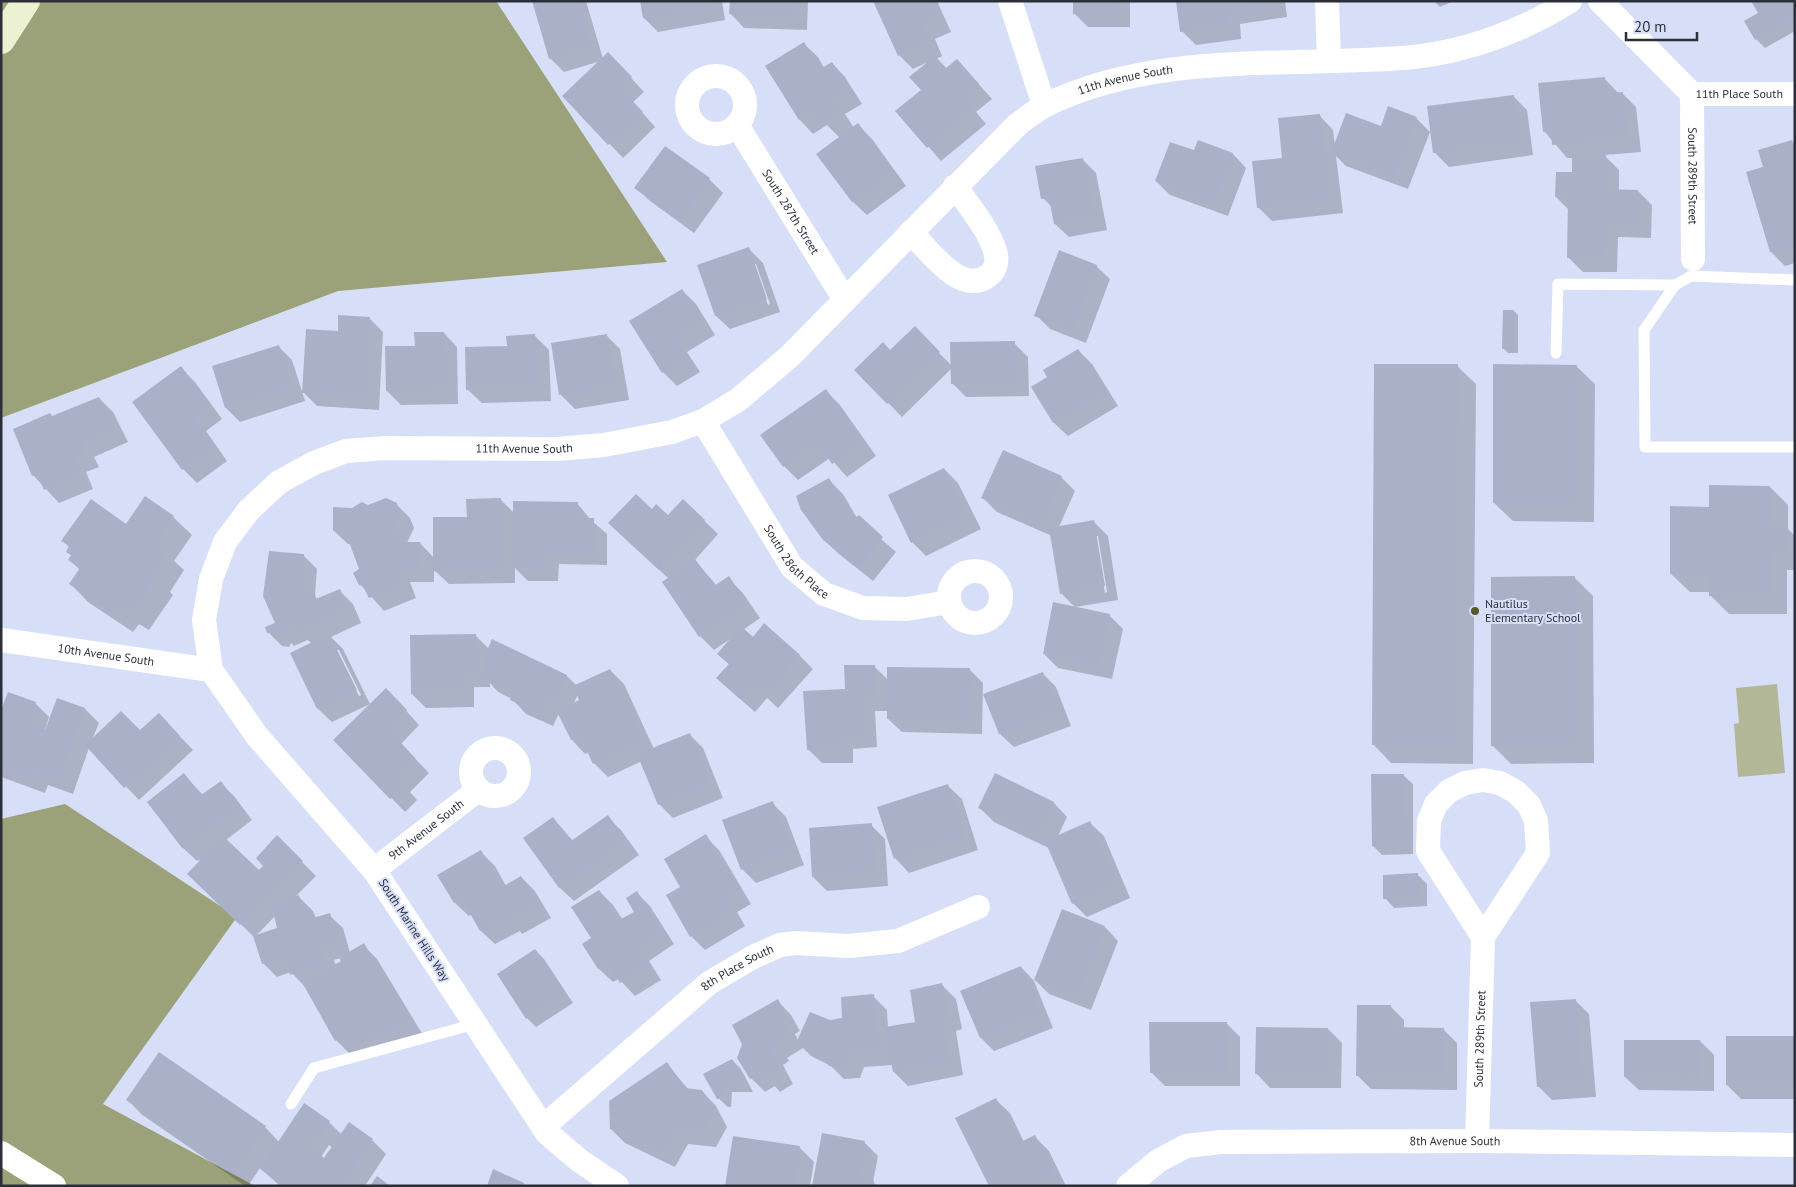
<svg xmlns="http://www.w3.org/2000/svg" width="1796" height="1187" viewBox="0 0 1796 1187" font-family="'PT Sans',sans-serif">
  <rect width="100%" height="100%" fill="#d7dff8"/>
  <polygon fill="#b1b797" points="1777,684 1785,773 1738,777 1734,724 1739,723 1736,688"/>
  <g fill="#9ba279">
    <polygon points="1,1 496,1 667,262 338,291 1,418"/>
    <polygon points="65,804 237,917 103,1104 255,1186 1,1186 1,819"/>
  </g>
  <g fill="#0003" fill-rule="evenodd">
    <polygon points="534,1 586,1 603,59 622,68 644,92 633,102 655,127 623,158 564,96 601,61 564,72 550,58"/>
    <polygon points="641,1 722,1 725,20 658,32 644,18"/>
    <polygon points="731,1 808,1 807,30 744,28 731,14"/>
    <polygon points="875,1 937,1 951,32 935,39 942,56 936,59 947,69 957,60 992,99 976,112 986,124 941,161 897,111 923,90 926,63 913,69 899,55"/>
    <polygon points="1074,1 1130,1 1130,27 1088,27 1074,13"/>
    <polygon points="1178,1 1285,1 1287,17 1240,24 1241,39 1196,45 1182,31"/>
    <polygon points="1434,1 1453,1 1440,7"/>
    <polygon points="1795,1 1795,31 1765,48 1756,39 1746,22"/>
    <polygon points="804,44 818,57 824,68 832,63 845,77 862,104 845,114 854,128 858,125 872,139 906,186 867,215 853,202 818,154 840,138 827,125 813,134 800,120 766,66"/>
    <polygon points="1604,78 1618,93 1622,93 1636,107 1641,152 1604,155 1619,170 1619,191 1638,191 1652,205 1651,238 1618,237 1617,272 1583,272 1569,258 1569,210 1556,197 1573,173 1573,158 1567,158 1544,131"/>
    <polygon points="1513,96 1527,110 1533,155 1449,167 1435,153 1429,107"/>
    <polygon points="1320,116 1333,130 1335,145 1381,127 1416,118 1430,132 1408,189 1346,166 1336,156 1343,213 1272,221 1258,207 1284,160"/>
    <polygon points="1199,142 1233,154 1246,168 1228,216 1170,195 1156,181 1195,152"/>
    <polygon points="1792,142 1795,144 1795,263 1785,266 1771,252 1747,172 1765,167"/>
    <polygon points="1082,159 1096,173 1107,230 1069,237 1055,224 1052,207 1043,198"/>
    <polygon points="709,179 723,193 694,233 650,201 636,188"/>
    <path d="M 749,249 L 763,263 L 780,312 L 730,329 L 716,316 ZM 753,264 L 756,264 L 770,304 L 768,305 Z"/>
    <polygon points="1096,266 1110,279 1086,343 1050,329 1036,315"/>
    <polygon points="682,290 696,304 715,335 687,352 700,372 677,386 663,372 631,321"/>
    <polygon points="1514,311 1518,315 1518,353 1508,353 1504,349"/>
    <polygon points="369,318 383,332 379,410 317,406 303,392"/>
    <polygon points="914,328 952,366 1014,343 1028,357 1029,396 966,397 952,383 952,368 902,417 856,370 890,351"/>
    <polygon points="444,333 457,347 458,404 401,405 387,391 416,347"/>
    <polygon points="606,335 620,349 629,400 575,409 561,395"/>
    <polygon points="535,336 549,350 551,401 482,403 468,390 508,347"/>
    <polygon points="278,346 292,360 305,401 240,422 226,408 214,367"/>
    <polygon points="1078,350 1092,364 1118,406 1068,436 1054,423 1032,387 1049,377"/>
    <polygon points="1457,366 1476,384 1473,764 1391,763 1373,744"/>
    <polygon points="1576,366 1595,384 1594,522 1513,521 1494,503"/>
    <polygon points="181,368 195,382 222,419 206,431 227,461 197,483 183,469"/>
    <polygon points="826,391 840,405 876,456 847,477 830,458 798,480 784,466"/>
    <polygon points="99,398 113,412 128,442 94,457 99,467 86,472 93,489 59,503 33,475 53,417"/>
    <polygon points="944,469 958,483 981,529 926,556 912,542 889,496"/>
    <path d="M 1061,477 L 1075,491 L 1059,527 L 1094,522 L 1108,536 L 1118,600 L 1075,607 L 1061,593 L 1052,536 L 997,512 L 983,498 ZM 1095,536 L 1098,536 L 1107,592 L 1105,593 Z"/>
    <polygon points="829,480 843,494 857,518 896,552 873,581 839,554 824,540"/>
    <polygon points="1770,487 1788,505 1788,529 1795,536 1795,570 1787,570 1787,614 1729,614 1710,595 1710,592 1690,592 1671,574 1711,508"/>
    <polygon points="500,499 515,514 577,503 591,520 607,534 607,565 559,564 558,581 528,581 515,568 515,583 449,584 434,570 434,582 410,582 416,598 384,611 360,584 360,569 351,544 348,544 334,531 353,510 396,504 410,518 414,528 407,543 420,543 434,558 468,518"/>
    <polygon points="683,500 718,534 695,560 717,586 728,578 742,592 760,618 743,630 753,639 799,655 813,669 778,708 767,698 755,712 732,692 730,665 718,654 730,639 714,650 700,636 669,579 624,537 652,510 668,517"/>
    <polygon points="173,517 192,535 174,561 184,570 170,592 173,595 149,630 139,624 133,632 88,602 70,583 80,570 70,560 72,556 70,548 63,541"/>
    <path d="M 303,555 L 317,569 L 315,595 L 317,600 L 339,590 L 353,604 L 361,623 L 331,637 L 343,649 L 370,704 L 332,722 L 318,709 L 291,654 L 312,644 L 308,640 L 294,646 L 291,643 L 289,647 L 282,646 L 268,632 L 276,624 ZM 336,650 L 339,650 L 361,695 L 359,696 Z"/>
    <polygon points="1575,578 1593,596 1594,763 1511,764 1492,745"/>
    <polygon points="1109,615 1123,629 1112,679 1058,668 1044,654"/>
    <path d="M 475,635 L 489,649 L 567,676 L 577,686 L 610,670 L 624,684 L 654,749 L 689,734 L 703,748 L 723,798 L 673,818 L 659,804 L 642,761 L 608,777 L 594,763 L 589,752 L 585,754 L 572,740 L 559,713 L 553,726 L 526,714 L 512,699 L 498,692 L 490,683 L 490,687 L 474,687 L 474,707 L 426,708 L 412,694 ZM 578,694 L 581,701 L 573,705 Z"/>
    <polygon points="874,666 888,680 969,669 983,683 982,734 902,732 888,719 888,711 875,711 877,747 853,749 853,763 822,763 808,749 846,691"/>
    <polygon points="1042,673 1056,687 1071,726 1014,747 1000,734"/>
    <polygon points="58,700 85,709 99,723 92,740 172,728 193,750 139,800 89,748 73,794 48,785 45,793 1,777 1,714 35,703 49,717 45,729 47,730"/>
    <polygon points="400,704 419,725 401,744 429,773 410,792 417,800 405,812 335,740"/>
    <path d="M 184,775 L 203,795 L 220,783 L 234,796 L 252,820 L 226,840 L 259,872 L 265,866 L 277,837 L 316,876 L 294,898 L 299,897 L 313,911 L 316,918 L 329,915 L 343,928 L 350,953 L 363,945 L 377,959 L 423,1035 L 350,1054 L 336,1040 L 306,988 L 291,972 L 277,977 L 263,963 L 255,938 L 189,874 L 203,859 L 197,861 L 183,848 L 149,802 ZM 275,916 L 279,929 L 255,937 ZM 340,958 L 342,962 L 336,966 L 334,960 Z"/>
    <polygon points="996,775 1054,803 1067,817 1058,836 1090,823 1104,836 1130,898 1087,917 1073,903 1049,848 994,822 980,808"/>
    <polygon points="1403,775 1413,784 1413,854 1382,855 1373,846"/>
    <polygon points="948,786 962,799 978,850 909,873 896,859 879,807"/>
    <polygon points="772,803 786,817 804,865 756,883 742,869"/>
    <polygon points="607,817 621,830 639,855 574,901 560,888 525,839 553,818 573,841"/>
    <polygon points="871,825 885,839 888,886 827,891 813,877"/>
    <polygon points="705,836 719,850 751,904 737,912 745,926 705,950 691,936 681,887"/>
    <polygon points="481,852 495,866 506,886 521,877 535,891 551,918 522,934 520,931 495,944 481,931 472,914 469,916 455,903"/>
    <polygon points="1418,875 1427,884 1427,906 1394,908 1385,898"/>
    <polygon points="599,891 613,905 623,920 636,912 637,893 650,906 674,944 649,961 661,980 635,996 619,979 613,982 599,969 583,945 592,938"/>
    <polygon points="1105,927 1118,941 1091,1010 1049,994 1035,980"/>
    <polygon points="535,950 544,959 573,1003 536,1027 527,1018"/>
    <polygon points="1021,967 1034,981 1053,1028 994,1051 981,1038"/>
    <polygon points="942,985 956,999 962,1029 956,1031 963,1075 908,1086 894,1072 893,1065 864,1067 860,1078 844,1079 831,1066 811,1056 803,1048 787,1058 789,1061 783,1065 793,1084 780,1092 775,1086 765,1092 751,1078 778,1001 791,1015 800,1031 795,1034 798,1040 830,1021 844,1020 873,996 887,1010 888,1028 916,1023"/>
    <polygon points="1575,1000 1589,1014 1596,1097 1552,1100 1538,1086"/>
    <polygon points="1390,1006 1404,1020 1404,1028 1443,1029 1457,1043 1457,1090 1371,1089 1357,1075"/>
    <polygon points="1226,1023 1240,1037 1240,1086 1165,1086 1151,1072"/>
    <polygon points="1328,1029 1342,1043 1341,1088 1270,1088 1257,1074"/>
    <polygon points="1795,1037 1795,1099 1741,1099 1727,1085"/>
    <polygon points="1700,1041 1714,1055 1714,1091 1639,1090 1625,1077"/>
    <polygon points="732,1060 741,1069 753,1092 732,1092 731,1107 728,1107 718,1098 705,1075"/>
    <polygon points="667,1064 689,1090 702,1091 716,1106 727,1127 716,1147 688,1144 675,1167 625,1143 611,1129"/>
    <path d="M 128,1100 L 265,1127 L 279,1142 L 304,1105 L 329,1122 L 342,1135 L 372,1140 L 386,1154 L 365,1186 L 280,1186 L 260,1168 L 248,1186 L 245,1186 L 141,1114 ZM 329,1145 L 333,1148 L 325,1160 L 321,1157 Z"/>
    <polygon points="996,1100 1010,1113 1024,1142 1035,1137 1049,1151 1066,1186 990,1186"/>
    <polygon points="864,1142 878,1156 873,1182 877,1186 813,1186"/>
    <polygon points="800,1148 814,1162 810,1186 726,1186"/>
  </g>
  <g fill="#a8b1c8">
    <polygon points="532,1 577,1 591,47 549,59"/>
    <polygon points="640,1 711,1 712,7 643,18"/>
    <polygon points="730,1 794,1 793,17 729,14"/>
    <polygon points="873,1 931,1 938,18 922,25 929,42 898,56"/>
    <rect x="1073" y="1" width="44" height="13"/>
    <polygon points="1176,1 1274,1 1274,4 1227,11 1228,25 1180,32"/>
    <polygon points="1751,1 1795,1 1795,17 1755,40 1744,21 1758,13"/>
    <polygon points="804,42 820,69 832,62 849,90 832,100 841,114 824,124 816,110 799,120 765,66"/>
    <polygon points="608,52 632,77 620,88 643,112 608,145 562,96"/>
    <polygon points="935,56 946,68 957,59 979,84 963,97 973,109 927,148 895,111 921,90 909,77"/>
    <polygon points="1605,77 1606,93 1623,92 1627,138 1552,145 1551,131 1543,132 1538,83"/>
    <polygon points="1514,95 1520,142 1433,153 1427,106"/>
    <polygon points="1388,106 1417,117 1394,176 1331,153 1346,113 1381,126"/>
    <polygon points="1320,114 1329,200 1257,208 1252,161 1282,158 1278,118"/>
    <polygon points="858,123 894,172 852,202 816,154"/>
    <polygon points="1198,140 1233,153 1214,203 1155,181 1170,142 1194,150"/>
    <polygon points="1792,140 1795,148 1795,245 1770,252 1746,172 1763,167 1758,150"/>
    <polygon points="665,146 710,178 680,220 634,188"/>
    <polygon points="1572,154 1606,155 1605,189 1638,190 1638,225 1605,224 1604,259 1567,258 1568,198 1555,197 1556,172 1572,172"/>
    <polygon points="1083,158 1094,217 1054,224 1049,198 1041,199 1035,166"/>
    <polygon points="749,247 767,299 715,316 697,265"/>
    <polygon points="1059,250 1097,265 1072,330 1034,316"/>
    <polygon points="682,289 703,321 675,338 687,358 662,373 629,321"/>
    <polygon points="1503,310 1514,310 1514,349 1502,349"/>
    <polygon points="338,315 370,317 365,397 302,393 306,329 338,331"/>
    <polygon points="915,326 940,352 887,404 854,370 883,342 890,350"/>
    <polygon points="414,332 444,332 445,390 386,391 385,346 415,346"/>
    <polygon points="535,334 537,387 466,390 465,347 507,346 506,336"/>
    <polygon points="607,334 615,386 559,395 551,343"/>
    <polygon points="1015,341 1015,383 951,384 950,342"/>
    <polygon points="279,345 292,387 225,408 212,366"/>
    <polygon points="1078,349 1105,392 1053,423 1031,387 1047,377 1043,370"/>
    <polygon points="1374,364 1458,364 1455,746 1372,745"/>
    <polygon points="1493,364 1577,365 1576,504 1493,503"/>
    <polygon points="181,366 210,405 193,417 214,446 182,470 132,402"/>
    <polygon points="826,389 863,441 832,464 818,443 783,467 760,435"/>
    <polygon points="99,397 115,428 82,443 86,453 73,458 80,475 44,490 37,474 32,476 13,429 50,413 52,416"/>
    <polygon points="1003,450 1062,476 1041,524 981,498"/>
    <polygon points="944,468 968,515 911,543 888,495"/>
    <polygon points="829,478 851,515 855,518 859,515 883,537 859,568 823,540 801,510 796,496"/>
    <polygon points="1709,485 1770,486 1770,527 1787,527 1787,552 1770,552 1770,596 1709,596 1709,575 1670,574 1670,506 1709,507"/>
    <polygon points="636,494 652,509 656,504 668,515 683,499 705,520 659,570 608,523"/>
    <polygon points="145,496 174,516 156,544 167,551 152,573 156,576 130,613 121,606 114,615 69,584 80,568 68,560 71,555 66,552 69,546 61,541 91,499 126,524"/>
    <polygon points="386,498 397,503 400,514 392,530 396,542 420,542 420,569 397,569 403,585 369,598 363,586 359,585 353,573 359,569 345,531 333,531 333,507 352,508 362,502 368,505"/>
    <polygon points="501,498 502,570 433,571 433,517 467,517 466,499"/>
    <polygon points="513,501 578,502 578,518 594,518 594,552 545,551 545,568 513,567"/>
    <polygon points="1094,520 1105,586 1060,594 1049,528"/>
    <polygon points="269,551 304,554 302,580 311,601 340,589 347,609 299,632 296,626 279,633 277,629 275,633 267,633 265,627 275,623 263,596"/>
    <polygon points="695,559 714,586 729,576 747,604 699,637 662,582"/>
    <polygon points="1575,576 1576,746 1491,746 1491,577"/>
    <polygon points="1053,602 1110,614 1099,666 1043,654"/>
    <polygon points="764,623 800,655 764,695 752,685 740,699 716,678 729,664 717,654 741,626 753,637"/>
    <polygon points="329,634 357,690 317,709 290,653"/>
    <polygon points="476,634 477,674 460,674 461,694 411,694 410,635"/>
    <polygon points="492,639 567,675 554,702 546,698 539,713 510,700 513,693 483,678 485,655"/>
    <polygon points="844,665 875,665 875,698 862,697 863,734 839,735 839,749 807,750 803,691 845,689"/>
    <polygon points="887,667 970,668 969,720 887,719"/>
    <polygon points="610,669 644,740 593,764 580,736 571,740 557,712 579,700 573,686"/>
    <polygon points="1043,672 1058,712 999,734 983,694"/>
    <polygon points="386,688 407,710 388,729 416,759 397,777 405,785 390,799 333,740"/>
    <polygon points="8,692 36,702 28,724 45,730 57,698 85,708 59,781 34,772 31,780 1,769 1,710"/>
    <polygon points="121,711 140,730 159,713 180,736 124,788 85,745"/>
    <polygon points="690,733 710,784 658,805 637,754"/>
    <polygon points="184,773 201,795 221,781 239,806 182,848 147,802"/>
    <polygon points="995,773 1054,802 1037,837 978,808"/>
    <polygon points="1371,774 1404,774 1405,846 1372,846"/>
    <polygon points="948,784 965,837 894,859 877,807"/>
    <polygon points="773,801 791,851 741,870 722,820"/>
    <polygon points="608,815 626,840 559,888 523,838 553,817 571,841"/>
    <polygon points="1090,821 1117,884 1072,904 1045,841"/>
    <polygon points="872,823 875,873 812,877 809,828"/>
    <polygon points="706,834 738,890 724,898 732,912 690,937 666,895 680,887 664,859"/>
    <polygon points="277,835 303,861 240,925 187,874 223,836 259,870 263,866 256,858"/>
    <polygon points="481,850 502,887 521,876 538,904 507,920 506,917 480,931 462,899 454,903 437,875"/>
    <polygon points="1418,873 1419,898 1383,899 1383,875"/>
    <polygon points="599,890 619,920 634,912 626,898 637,891 662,930 636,947 648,965 620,983 608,963 598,969 582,944 591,938 571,907"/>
    <polygon points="299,895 304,912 310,911 313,918 330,913 338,942 321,946 326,964 290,975 285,956 262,964 253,936 277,928 271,903"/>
    <polygon points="1062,909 1105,926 1077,997 1034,980"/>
    <polygon points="364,943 410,1021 383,1037 379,1033 363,1042 361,1038 347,1045 342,1037 335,1041 303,984 341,961 339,958"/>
    <polygon points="535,949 565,993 526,1019 497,974"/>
    <polygon points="1021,966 1040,1014 980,1038 960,991"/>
    <polygon points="942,983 948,1016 942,1017 950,1062 893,1072 885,1027 915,1022 910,990"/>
    <polygon points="874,994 878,1051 850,1053 846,1065 829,1066 822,1055 796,1043 810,1012 830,1020 842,1018 841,997"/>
    <polygon points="778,999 787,1017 782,1020 790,1035 775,1044 777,1047 770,1051 781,1070 765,1078 761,1073 750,1079 737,1058 742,1044 732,1025"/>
    <polygon points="1576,999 1582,1083 1537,1087 1530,1002"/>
    <polygon points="1357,1005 1391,1005 1391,1027 1444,1028 1444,1076 1356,1076"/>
    <polygon points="1149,1022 1227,1022 1227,1073 1150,1073"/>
    <polygon points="1256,1027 1328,1028 1327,1075 1255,1074"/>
    <polygon points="1726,1036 1795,1036 1795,1086 1726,1085"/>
    <polygon points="1624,1040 1700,1040 1700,1078 1624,1077"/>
    <polygon points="159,1052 266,1126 233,1174 126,1100"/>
    <polygon points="732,1059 745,1083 723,1084 722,1099 717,1099 703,1074"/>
    <polygon points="667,1062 685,1088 702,1090 714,1112 702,1134 674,1130 661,1154 610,1129 609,1101"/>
    <polygon points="996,1098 1019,1143 1035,1135 1054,1173 1027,1186 989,1186 955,1118"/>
    <polygon points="304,1103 330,1121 320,1136 314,1133 306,1145 324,1158 349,1122 373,1139 342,1186 284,1186 260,1169"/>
    <polygon points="822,1133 865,1141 858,1178 874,1181 873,1186 812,1186"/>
    <polygon points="733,1136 800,1146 794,1186 725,1186"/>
    <polygon points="493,1169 524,1183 523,1186 487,1186"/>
    <polygon points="377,1176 390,1186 370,1186"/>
  </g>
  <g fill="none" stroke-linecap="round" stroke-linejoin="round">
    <g stroke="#fff" stroke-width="11">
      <polyline points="1795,280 1691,276 1675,285 1644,330 1645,447 1795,447"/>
      <polyline points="1556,353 1558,284 1675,285"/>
      <polyline points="291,1104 314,1068 475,1024"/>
    </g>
    <g stroke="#fff" stroke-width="24">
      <polyline points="1010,1 1044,105"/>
      <polyline points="1327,1 1329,60"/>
      <path id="s1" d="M 1600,1 L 1692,94 L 1795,94"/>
      <circle cx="716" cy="105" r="29"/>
      <path id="s2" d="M 1692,94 L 1693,259"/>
      <path id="s3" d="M 737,125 L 845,300"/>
      <path d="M 911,232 C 928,250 963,298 989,275 C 996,270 998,260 995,251 C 988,228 969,206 955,186"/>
      <path id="s4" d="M 703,421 L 792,567 L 824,594 L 863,608 L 907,609 L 949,602"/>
      <circle cx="975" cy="597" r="26"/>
      <path id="s5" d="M 1,640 L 211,670"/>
      <circle cx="495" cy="772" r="24"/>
      <path id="s6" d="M 374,870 L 478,790"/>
      <path id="s7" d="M 543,1127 L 709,983 L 753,957 L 780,945 L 796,943 L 848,946 L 898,941 L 978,907"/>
      <path id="s8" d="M 1477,1141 L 1483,937 L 1428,851 L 1429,821 L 1436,804 L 1449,791 L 1465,783 L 1483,780 L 1500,783 L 1516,792 L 1529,805 L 1536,821 L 1538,853 L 1483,937"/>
      <polyline points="1,1153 54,1186"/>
      <path id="s9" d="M 617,1186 L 580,1161 L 547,1133 L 374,870 L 257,736 L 211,670 L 204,620 L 211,579 L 225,542 L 249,510 L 279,482 L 314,463 L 346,451 L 386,448 L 557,449 L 604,445 L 672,432 L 703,421 L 738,400 L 790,356 L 1018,124 C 1027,118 1036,110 1046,105 C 1157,50 1294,68 1414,57 C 1468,51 1525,30 1570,1"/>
      <path id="s10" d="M 1128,1186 L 1158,1161 L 1186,1146 L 1221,1142 L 1477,1141 L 1795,1145"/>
    </g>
    <polyline stroke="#ecf1d1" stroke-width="28" points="1,40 26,1"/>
  </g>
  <circle fill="#545c2b" stroke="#d7dff8" stroke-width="2" cx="1475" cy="611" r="5"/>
  <g text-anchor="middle" stroke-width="4" stroke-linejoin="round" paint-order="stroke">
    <g font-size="12" fill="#2b2f38" stroke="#d7dff8">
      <text dy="4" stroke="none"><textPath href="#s9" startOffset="1860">11th Avenue South</textPath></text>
      <text dy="4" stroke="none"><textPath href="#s1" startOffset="178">11th Place South</textPath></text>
      <text dy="4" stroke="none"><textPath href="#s2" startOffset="82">South 289th Street</textPath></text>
      <text dy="4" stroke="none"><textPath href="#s3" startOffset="102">South 287th Street</textPath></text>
      <text dy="4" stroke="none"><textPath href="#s9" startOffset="1126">11th Avenue South</textPath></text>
      <text dy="4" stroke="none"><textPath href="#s4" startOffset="170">South 286th Place</textPath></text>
      <text dy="4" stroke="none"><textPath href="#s5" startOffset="106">10th Avenue South</textPath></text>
      <text dy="4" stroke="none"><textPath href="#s6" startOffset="66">9th Avenue South</textPath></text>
      <text transform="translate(414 930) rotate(57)" y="4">South Marine Hills Way</text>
      <text dy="4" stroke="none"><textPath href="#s7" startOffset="252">8th Place South</textPath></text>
      <text dy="4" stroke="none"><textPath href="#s8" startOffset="102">South 289th Street</textPath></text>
      <text dy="4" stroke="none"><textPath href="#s10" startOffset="340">8th Avenue South</textPath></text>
    </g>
    <g font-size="12" fill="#2b2f38" stroke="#d7dff8" text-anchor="start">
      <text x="1485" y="608">Nautilus<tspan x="1485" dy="14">Elementary School</tspan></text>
    </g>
  </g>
  <rect width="1796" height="1187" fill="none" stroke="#2b2f38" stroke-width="5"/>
  <path d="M1626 32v8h71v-8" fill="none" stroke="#2b2f38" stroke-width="2.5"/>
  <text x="1634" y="32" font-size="15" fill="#2b2f38" stroke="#d7dff8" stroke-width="4" paint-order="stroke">20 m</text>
</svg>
